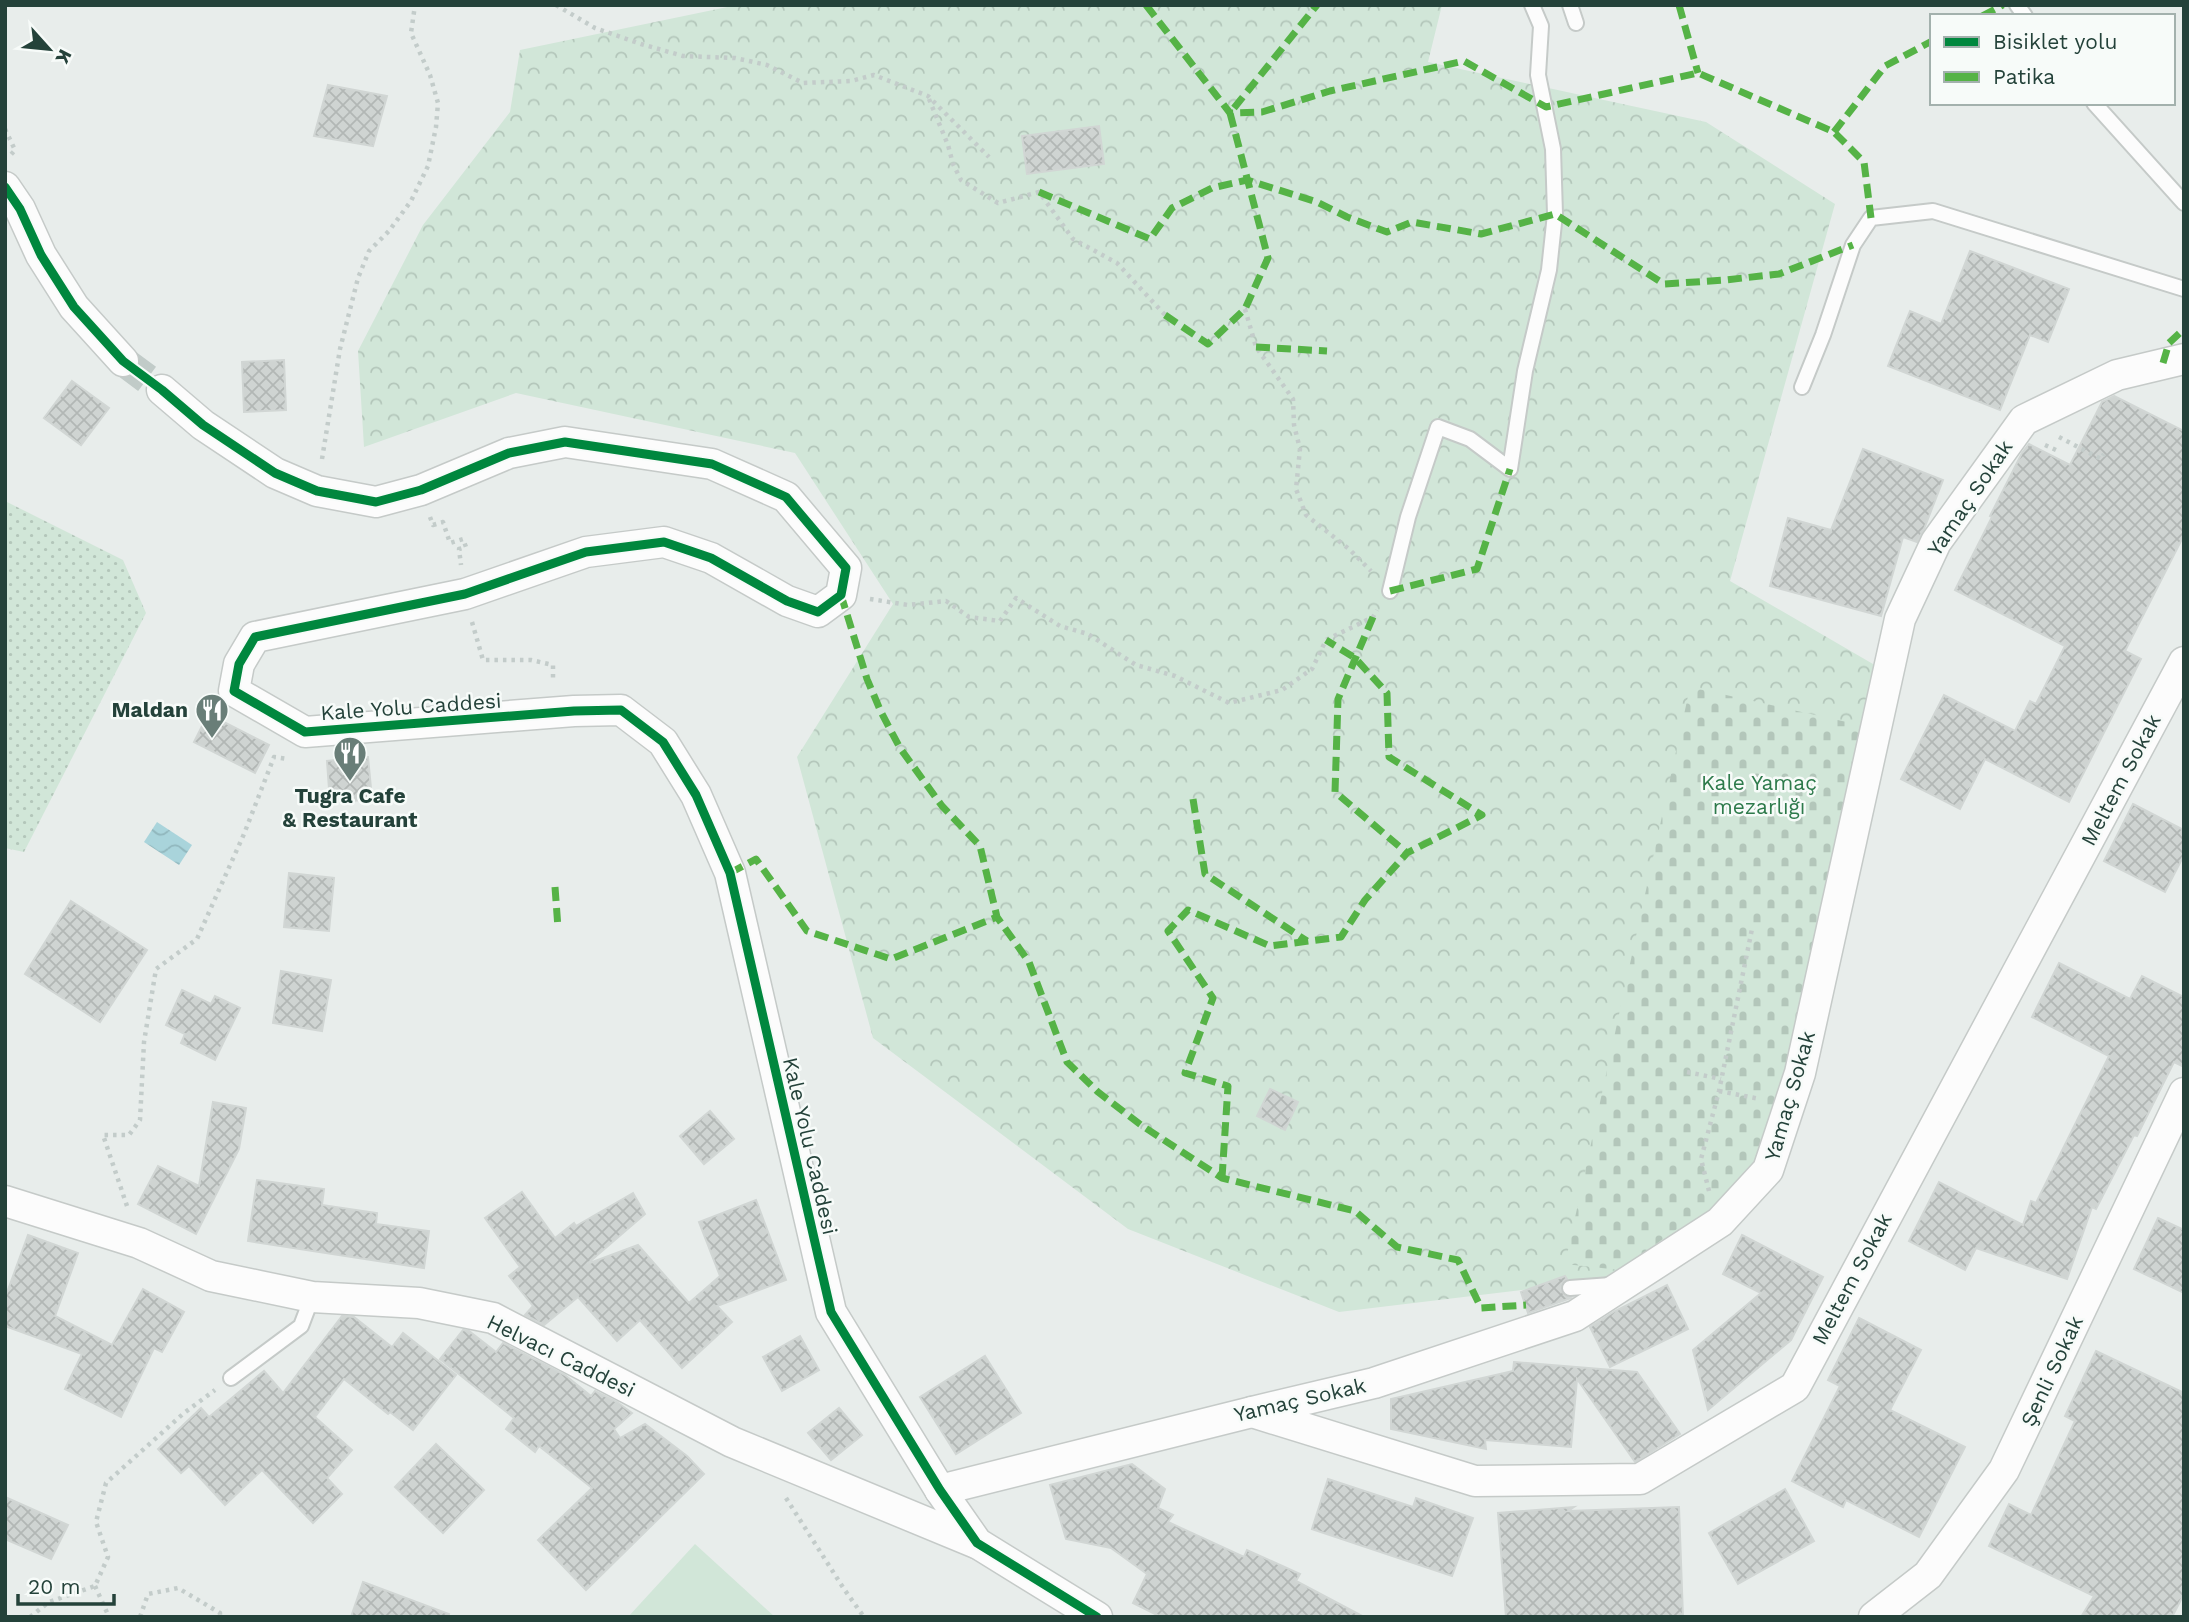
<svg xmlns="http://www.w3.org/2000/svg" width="2189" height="1622" viewBox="0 0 2189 1622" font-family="'Work Sans',sans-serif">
  <defs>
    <pattern id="grass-dots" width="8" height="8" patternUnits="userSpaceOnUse" patternTransform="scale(1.75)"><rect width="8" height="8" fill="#d1e6d8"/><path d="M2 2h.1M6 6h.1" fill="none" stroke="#b3c6ba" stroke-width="1.8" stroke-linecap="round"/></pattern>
    <pattern id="forest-crowns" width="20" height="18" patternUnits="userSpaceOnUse" patternTransform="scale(1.75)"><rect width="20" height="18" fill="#d1e6d8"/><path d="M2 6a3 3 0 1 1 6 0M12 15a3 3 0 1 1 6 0" fill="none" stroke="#b3c6ba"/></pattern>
    <pattern id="cemetery-stones" width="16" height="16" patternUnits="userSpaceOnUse" patternTransform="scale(1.75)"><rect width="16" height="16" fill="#d1e6d8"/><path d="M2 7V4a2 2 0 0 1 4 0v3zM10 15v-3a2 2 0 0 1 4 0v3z" fill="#b3c6ba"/></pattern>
    <pattern id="water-waves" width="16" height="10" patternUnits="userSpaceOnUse" patternTransform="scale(1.75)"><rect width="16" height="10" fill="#a9d4db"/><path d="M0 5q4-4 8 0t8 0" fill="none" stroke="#91b7bd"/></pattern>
    <pattern id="building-cross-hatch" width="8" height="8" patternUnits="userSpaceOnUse" patternTransform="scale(1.75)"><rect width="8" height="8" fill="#cfd4d2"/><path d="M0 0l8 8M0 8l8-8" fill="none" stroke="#b2b7b5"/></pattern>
  </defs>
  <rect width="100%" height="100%" fill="#e8edeb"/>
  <polygon fill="url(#grass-dots)" points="5,501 123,560 146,613 24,852 5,848"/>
  <polygon fill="url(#forest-crowns)" points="737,5 1442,5 1428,62 1706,122 1835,204 1730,581 1885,671 1759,1174 1622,1278 1339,1312 1128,1229 873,1038 797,757 893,604 795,453 516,393 364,447 358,351 423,225 510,112 520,50"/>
  <polygon fill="url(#cemetery-stones)" points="1690,687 1869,727 1760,1169 1620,1270 1565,1264"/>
  <polygon fill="#d1e6d8" points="695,1544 775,1617 628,1617"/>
  <polygon fill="url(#water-waves)" points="157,822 192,845 179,865 144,842"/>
  <g fill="url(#building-cross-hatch)" stroke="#d1d6d4" stroke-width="2">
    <polygon points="328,85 387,96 373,146 314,136"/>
    <polygon points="1099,126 1104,164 1027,174 1022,136"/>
    <polygon points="1970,251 2069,289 2048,342 2030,335 2000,410 1888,366 1910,311 1941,324"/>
    <polygon points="284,360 286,410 244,412 242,362"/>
    <polygon points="72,381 109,408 81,445 44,418"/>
    <polygon points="2114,396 2184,431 2184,535 2125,651 2141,659 2069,802 1985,759 1960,809 1901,779 1944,695 2015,731 2030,701 2036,704 2065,646 1955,590 1992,517 1990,516 2022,453 2029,444 2070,465 2102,402"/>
    <polygon points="1863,449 1943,480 1924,529 1917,542 1903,537 1881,616 1770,586 1788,518 1831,530"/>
    <polygon points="208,714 269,745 255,773 194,742"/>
    <polygon points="368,757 372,799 330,803 327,761"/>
    <polygon points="2133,804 2184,830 2184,855 2165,892 2104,861"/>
    <polygon points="289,873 334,878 329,931 284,927"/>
    <polygon points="71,901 147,950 100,1022 25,974"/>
    <polygon points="2059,963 2130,999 2142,976 2184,997 2184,1067 2174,1062 2137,1136 2134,1135 2096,1209 2092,1207 2067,1279 1976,1248 1965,1270 1909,1241 1939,1182 2023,1225 2031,1201 2036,1203 2109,1056 2032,1017"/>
    <polygon points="281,971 331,980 322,1031 273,1023"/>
    <polygon points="182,990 211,1004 215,996 240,1008 215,1060 181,1043 185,1034 166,1025"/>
    <polygon points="1270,1089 1298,1102 1285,1130 1257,1116"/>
    <polygon points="213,1102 246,1108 239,1149 196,1234 138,1204 158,1166 199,1186"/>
    <polygon points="710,1111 734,1139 704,1164 680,1136"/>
    <polygon points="257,1180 324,1189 322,1205 377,1213 376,1224 429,1231 424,1268 248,1241"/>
    <polygon points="522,1192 555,1238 574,1223 576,1226 633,1193 645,1214 587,1264 638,1245 689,1303 720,1276 699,1222 756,1200 786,1280 717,1306 732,1322 682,1368 640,1320 617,1341 578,1297 544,1325 525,1315 533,1306 509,1276 520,1267 485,1218"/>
    <polygon points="2158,1218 2184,1230 2184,1293 2134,1269"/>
    <polygon points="28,1235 78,1253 55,1316 112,1345 143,1289 184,1312 162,1352 154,1348 121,1417 65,1389 82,1354 5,1326 5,1298"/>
    <polygon points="1742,1235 1823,1277 1791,1340 1708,1410 1693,1350 1761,1293 1723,1274"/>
    <polygon points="1565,1276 1567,1279 1562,1283 1561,1289 1565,1296 1571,1298 1528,1313 1521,1292"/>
    <polygon points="1667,1285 1688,1329 1610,1367 1590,1327 1615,1311"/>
    <polygon points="342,1316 354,1317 392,1347 403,1333 456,1375 413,1430 390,1412 388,1414 344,1379 315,1417 352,1450 327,1478 342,1494 313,1523 262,1470 225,1505 189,1466 181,1473 158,1449 201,1408 209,1417 264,1371 283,1393"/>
    <polygon points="1859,1318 1921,1350 1890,1410 1965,1447 1919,1537 1846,1500 1843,1507 1792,1481 1840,1386 1828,1380"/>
    <polygon points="463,1330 469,1331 496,1352 503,1343 565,1375 591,1396 595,1391 617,1402 632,1413 614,1429 620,1438 645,1424 687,1456 704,1474 586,1590 538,1540 592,1488 539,1446 535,1452 506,1429 514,1418 440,1359"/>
    <polygon points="800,1336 819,1370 782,1391 763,1357"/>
    <polygon points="2096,1351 2184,1393 2184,1594 2172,1617 2081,1617 2094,1596 1989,1546 2009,1504 2031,1515 2075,1421 2065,1416"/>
    <polygon points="985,1356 1021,1413 956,1454 920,1397"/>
    <polygon points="1514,1362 1637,1372 1680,1434 1635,1462 1577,1379 1571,1447 1485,1440 1486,1449 1391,1429 1391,1399 1513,1371"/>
    <polygon points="839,1408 862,1435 831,1460 808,1433"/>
    <polygon points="436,1444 484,1490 443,1533 395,1487"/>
    <polygon points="1132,1464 1165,1489 1158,1508 1173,1515 1168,1522 1244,1557 1247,1550 1300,1574 1296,1581 1364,1617 1161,1617 1133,1603 1147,1574 1111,1548 1066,1539 1050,1485"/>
    <polygon points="1328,1479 1413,1507 1416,1498 1473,1518 1452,1576 1312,1529"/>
    <polygon points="1785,1489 1814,1541 1738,1584 1709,1533"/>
    <polygon points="5,1497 68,1525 51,1559 5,1539"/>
    <polygon points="1574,1507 1568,1511 1679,1507 1683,1617 1506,1617 1498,1513"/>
    <polygon points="363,1582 449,1614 448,1617 351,1617"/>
  </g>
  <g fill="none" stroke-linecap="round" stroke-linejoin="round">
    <polyline stroke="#c1cbc8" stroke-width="30" stroke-dasharray="30 15" stroke-linecap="butt" points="123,361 162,390"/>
    <defs>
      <g id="lane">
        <polyline points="1570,5 1576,23"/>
        <polyline points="2017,5 2025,16"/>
        <polyline points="2094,103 2184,203"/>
        <polyline points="1802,387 1823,335 1853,245 1871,218 1933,211 2184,289"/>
        <polyline points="1390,591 1408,517 1438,427 1470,439 1510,469 1525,371 1549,270 1555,214 1553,149 1538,75 1541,26 1532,5"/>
        <polyline points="1570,1288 1611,1285"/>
        <polyline points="231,1378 301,1326 312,1297"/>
      </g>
      <g id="street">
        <polyline points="5,187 20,209 41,255 74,307 123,361"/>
        <polyline points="162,390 203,425 275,473 317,491 376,502 421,490 509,453 565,442 712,464 786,497 846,568 841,595 818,612 787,601 711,558 664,542 586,552 465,594 255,637 239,664 234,691 305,732 574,711 621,710 663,742 696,795 730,873 831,1312 940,1490 977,1543 1097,1617"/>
        <polyline points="5,1201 139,1243 211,1276 312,1297 419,1303 493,1318 732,1442 976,1543"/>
        <polyline points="1252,1412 1475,1481 1640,1479 1795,1387 2184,662"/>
        <polyline points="940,1490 1252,1412 1374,1383 1575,1316 1720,1222 1768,1170 1800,1073 1900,619 1936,542 2024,420 2117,375 2184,359"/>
        <polyline points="1874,1617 1928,1575 2004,1470 2184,1093"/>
      </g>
    </defs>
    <use href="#lane" stroke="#c5cac8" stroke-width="18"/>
    <use href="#street" stroke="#c5cac8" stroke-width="33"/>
    <g stroke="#c3ccca" stroke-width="4.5" stroke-dasharray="3.5 5" stroke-linecap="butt">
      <polyline points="556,5 595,28 641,44 683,56 735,58 767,65 803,83 851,81 874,75 928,96 989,157"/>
      <polyline points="929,99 948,145 953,164 961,180 998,203 1039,192 1073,239 1117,263 1165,315"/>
      <polyline points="5,129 15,150 8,158"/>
      <polyline points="1245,309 1256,347 1293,399 1294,425 1300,449 1296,489 1306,515 1349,549 1371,571"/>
      <polyline points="2059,437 2101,459 2104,454"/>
      <polyline points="2045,445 2056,450"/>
      <polyline points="322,459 340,349 358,278 369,251 389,231 411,201 428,166 436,127 438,103 430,75 411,33 415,5"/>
      <polyline points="430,517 433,525 443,522 450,543 463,539 466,547 459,549 461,565"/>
      <polyline points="870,599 908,605 946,601 969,617 1000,621 1016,598 1060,626 1088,634 1136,665 1175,676 1229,703 1282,690 1312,669 1326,640 1373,617 1377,610"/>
      <polyline points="472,622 483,660 531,660 553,665 553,682"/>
      <polyline points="1687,1072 1721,1079"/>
      <polyline points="1719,1091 1760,1099"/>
      <polyline points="1709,1191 1701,1159 1719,1091 1752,929"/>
      <polyline points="127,1206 103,1135 129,1135 140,1120 144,1042 156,969 197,939 244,834 274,757 288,759"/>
      <polyline points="786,1498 844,1589 864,1617"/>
      <polyline points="95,1586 109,1617"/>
      <polyline points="30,1617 49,1602 95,1586 108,1557 96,1522 106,1483 184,1413 215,1390"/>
      <polyline points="140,1617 148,1594 178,1588 220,1613 220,1617"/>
    </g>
    <use href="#lane" stroke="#fcfcfc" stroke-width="14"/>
    <use href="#street" stroke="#fcfcfc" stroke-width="30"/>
    <g stroke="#55b346" stroke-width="7" stroke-dasharray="14 7" stroke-linecap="butt">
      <polyline points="1146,5 1230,113 1262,112 1330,91 1464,61 1546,107 1698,73 1834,132 1864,162 1871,218"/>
      <polyline points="1679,5 1698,73"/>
      <polyline points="1982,16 2003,5"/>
      <polyline points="1834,132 1885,66 1932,41"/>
      <polyline points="1039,192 1150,239 1172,208 1212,188 1247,180 1317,202 1347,217 1387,232 1412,222 1481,234 1555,214 1664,284 1725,280 1779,274 1853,245"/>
      <polyline points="1165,315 1208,344 1245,309 1268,258 1230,113 1317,5"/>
      <polyline points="1256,347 1327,351"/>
      <polyline points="2163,363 2169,343 2184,329"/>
      <polyline points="1390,591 1477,569 1510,469"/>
      <polyline points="841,595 867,679 881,712 900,748 942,806 980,846 997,917 1029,962 1067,1062 1098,1092 1141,1125 1222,1178 1355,1211 1397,1247 1458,1260 1481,1308 1526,1305"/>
      <polyline points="1373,617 1338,699 1335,792 1407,853"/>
      <polyline points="1193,799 1205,874 1307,941"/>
      <polyline points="730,873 756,859 807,931 891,959 997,917"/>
      <polyline points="555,887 558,928"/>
      <polyline points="1222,1178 1228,1086 1185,1073 1213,998 1168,931 1188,910 1270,946 1341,937 1365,900 1407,853 1482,815 1389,757 1387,693 1355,658 1326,640"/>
    </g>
    <defs>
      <polyline id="cycleway" points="5,187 20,209 41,255 74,307 123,361 162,390 203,425 275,473 317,491 376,502 421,490 509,453 565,442 712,464 786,497 846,568 841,595 818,612 787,601 711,558 664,542 586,552 465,594 255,637 239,664 234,691 305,732 574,711 621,710 663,742 696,795 730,873 831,1312 940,1490 977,1543 1097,1617"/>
    </defs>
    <use href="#cycleway" stroke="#f7fbf9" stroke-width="13"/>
    <use href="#cycleway" stroke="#00873e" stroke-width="9"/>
  </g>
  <defs>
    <symbol id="restaurant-pin" viewBox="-11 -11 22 30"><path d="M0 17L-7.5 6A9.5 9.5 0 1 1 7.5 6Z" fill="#697e78" stroke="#f7fbf9"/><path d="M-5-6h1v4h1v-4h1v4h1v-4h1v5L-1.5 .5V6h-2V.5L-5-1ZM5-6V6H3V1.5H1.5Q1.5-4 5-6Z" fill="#fff"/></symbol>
  </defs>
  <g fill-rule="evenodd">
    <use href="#restaurant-pin" x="193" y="691" width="38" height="52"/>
    <use href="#restaurant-pin" x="331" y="734" width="38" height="52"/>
  </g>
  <g text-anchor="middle" stroke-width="5" stroke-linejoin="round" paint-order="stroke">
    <g font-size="21" fill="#24423a" stroke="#f7fbf9">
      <text transform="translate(1970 498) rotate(-56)" y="7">Yamaç Sokak</text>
      <text transform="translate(411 707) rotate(-4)" y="7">Kale Yolu Caddesi</text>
      <text transform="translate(2121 780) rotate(-62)" y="7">Meltem Sokak</text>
      <text transform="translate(1790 1096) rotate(-74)" y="7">Yamaç Sokak</text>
      <text transform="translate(810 1146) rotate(77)" y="7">Kale Yolu Caddesi</text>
      <text transform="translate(1852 1279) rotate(-62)" y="7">Meltem Sokak</text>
      <text transform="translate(561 1356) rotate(26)" y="7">Helvacı Caddesi</text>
      <text transform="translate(2052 1371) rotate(-65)" y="7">Şenli Sokak</text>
      <text transform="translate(1300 1400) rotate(-13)" y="7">Yamaç Sokak</text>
    </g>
    <g font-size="21" font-weight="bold" fill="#24423a" stroke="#f7fbf9" text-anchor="end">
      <text x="188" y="717">Maldan</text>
      <text x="350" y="803" text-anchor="middle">Tugra Cafe<tspan x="350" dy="24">&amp; Restaurant</tspan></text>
    </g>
    <g font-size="21" fill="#2d7a4b" stroke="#f7fbf9">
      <text x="1759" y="790">Kale Yamaç<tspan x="1759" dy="24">mezarlığı</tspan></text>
    </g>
  </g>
  <rect width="2189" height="1622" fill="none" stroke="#24423a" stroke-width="14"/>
  <rect x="1930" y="14" width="245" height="91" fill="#f7fbf9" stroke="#a3b1ad" stroke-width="2"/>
  <rect x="1944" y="37" width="35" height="10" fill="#00873e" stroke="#a3b1ad" stroke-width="2"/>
  <text x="1993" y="49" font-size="21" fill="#24423a">Bisiklet yolu</text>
  <rect x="1944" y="72" width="35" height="10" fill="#55b346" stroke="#a3b1ad" stroke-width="2"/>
  <text x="1993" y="84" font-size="21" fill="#24423a">Patika</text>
  <g transform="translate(49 49) rotate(117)" stroke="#f7fbf9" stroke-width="5" paint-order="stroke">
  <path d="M0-5L12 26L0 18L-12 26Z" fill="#24423a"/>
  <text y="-10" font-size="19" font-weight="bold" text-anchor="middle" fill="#24423a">K</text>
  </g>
  <path d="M18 1594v10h96v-10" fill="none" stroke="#24423a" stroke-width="3.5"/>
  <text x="28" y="1594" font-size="21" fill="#24423a" stroke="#f7fbf9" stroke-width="5" paint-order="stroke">20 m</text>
</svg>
